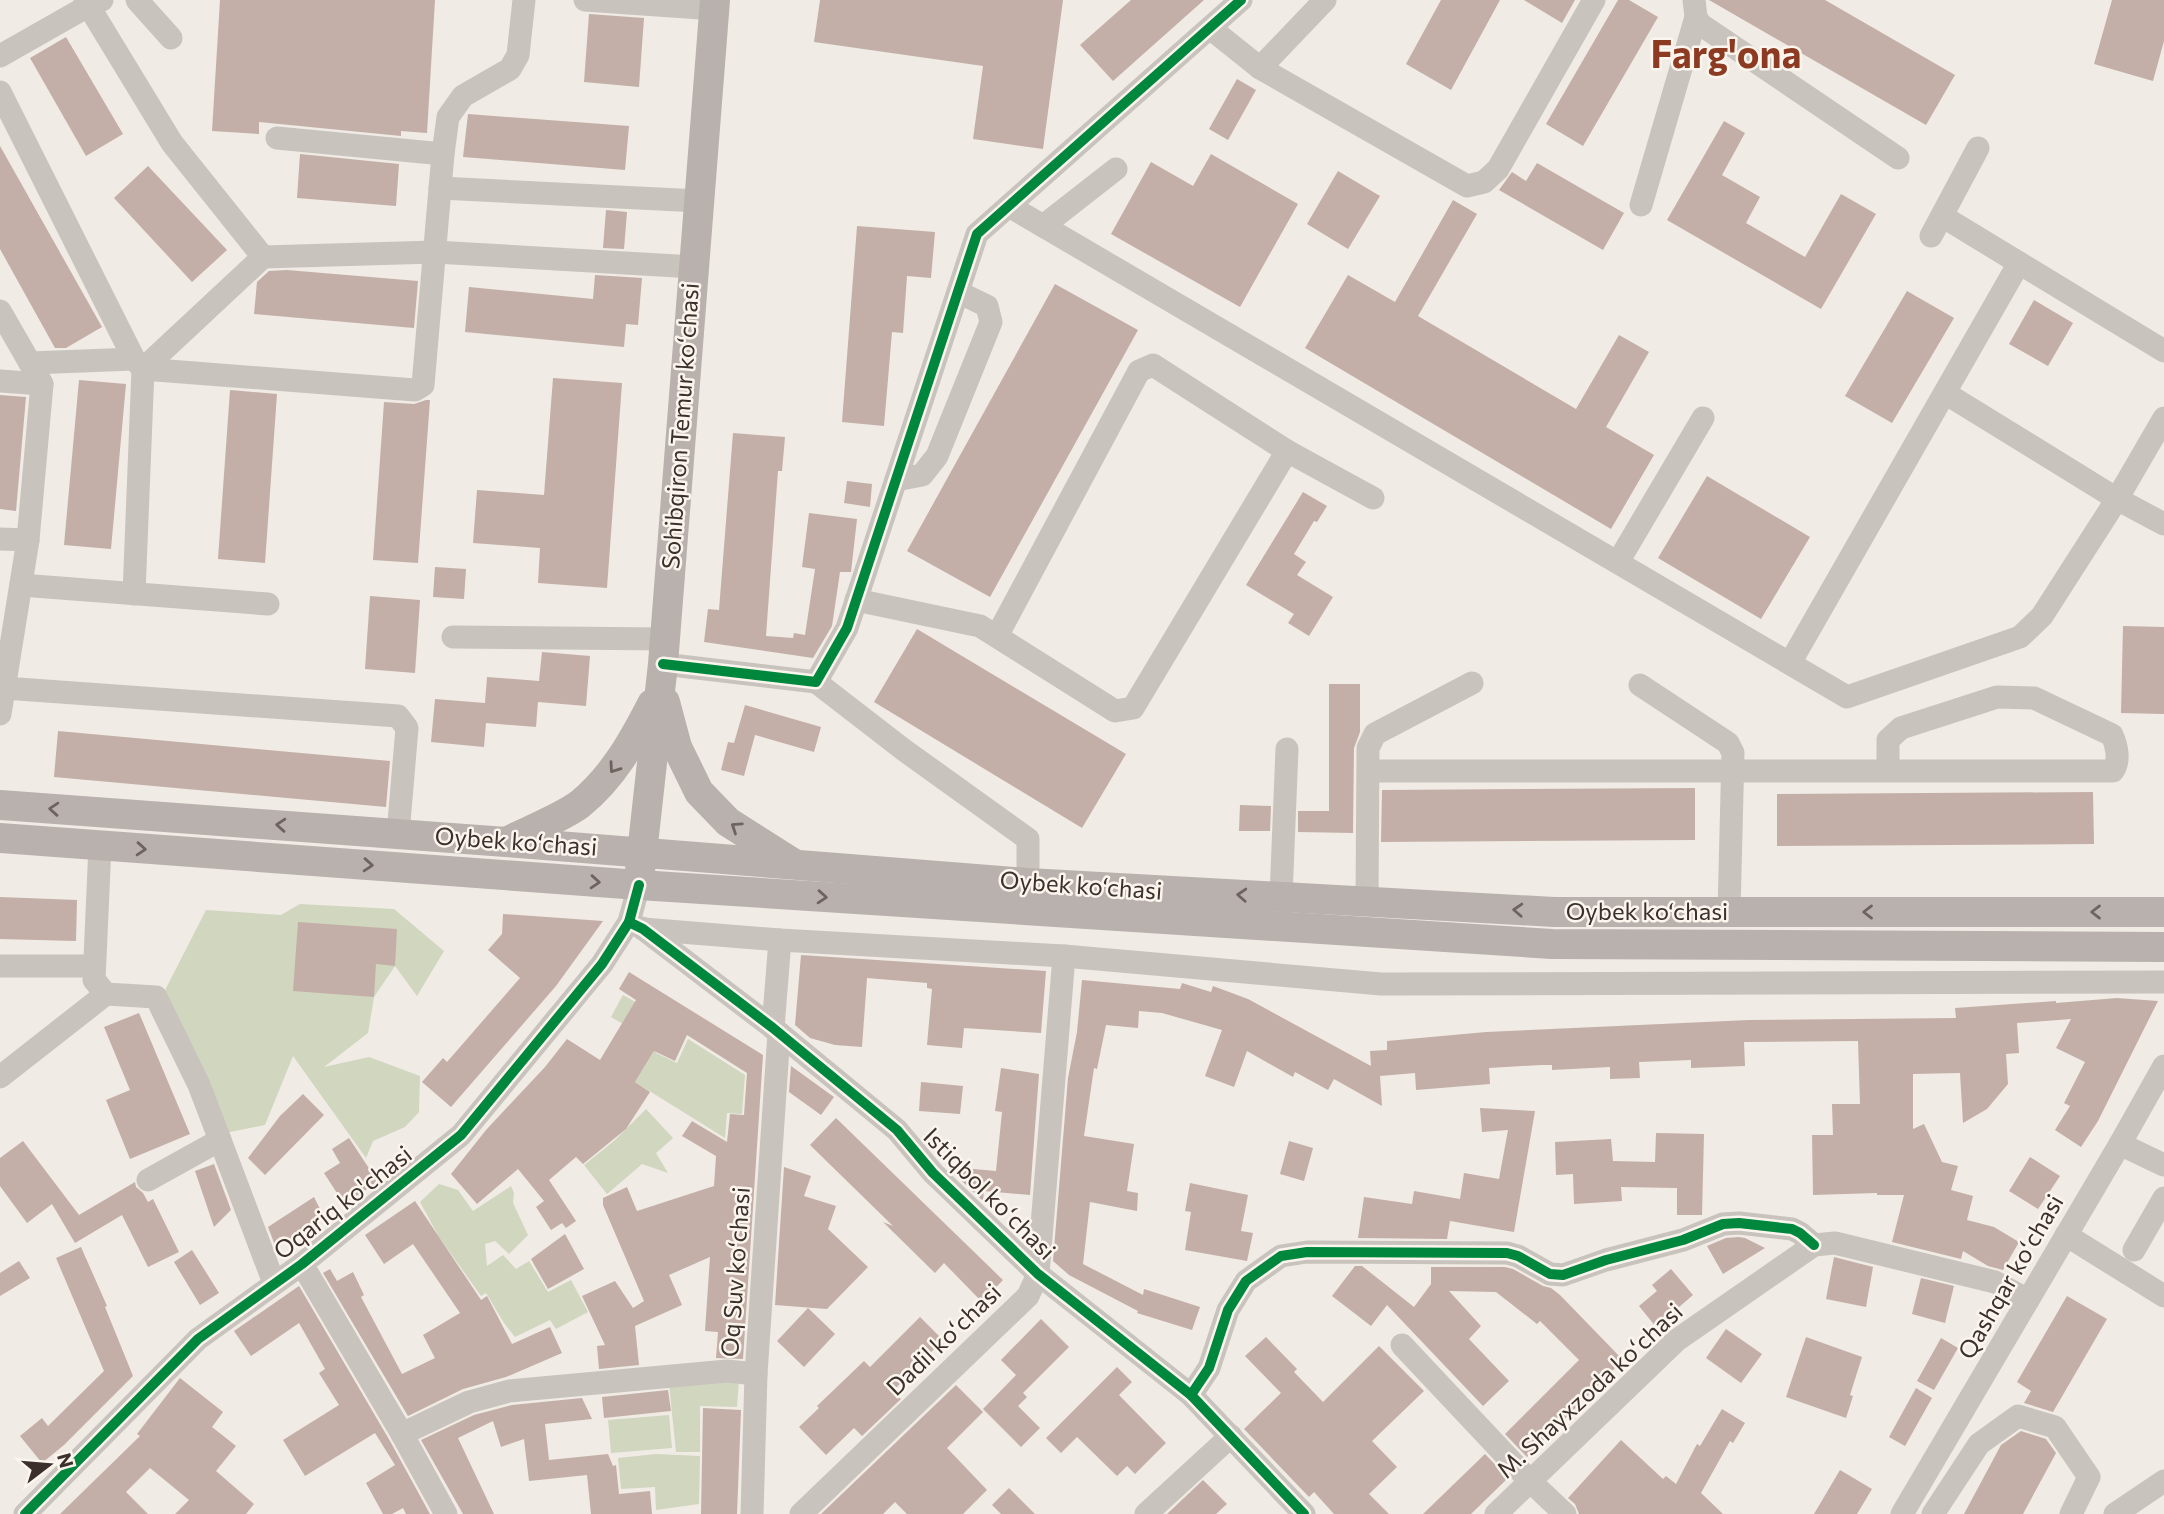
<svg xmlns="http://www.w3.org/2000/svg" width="2164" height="1514" viewBox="0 0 2164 1514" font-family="Commissioner,sans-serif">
  <rect width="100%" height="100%" fill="#f0ebe5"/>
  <g fill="#d1d6bf">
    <polygon points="300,904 394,909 444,951 417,996 395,966 374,997 368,1033 324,1067 369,1057 420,1076 419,1112 405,1127 373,1141 366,1158 293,1056 265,1125 225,1133 160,1000 206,910 281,915"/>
    <polygon points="623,995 655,1013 664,1033 656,1053 677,1063 688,1039 745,1075 742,1114 727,1113 725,1138 635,1082 658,1045 611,1017"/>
    <polygon points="646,1109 673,1138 656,1153 668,1173 642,1164 607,1194 584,1165 614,1141"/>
    <polygon points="439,1184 458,1190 473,1211 511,1186 514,1193 513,1203 528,1235 509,1254 495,1241 485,1244 487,1266 503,1255 516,1269 529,1261 548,1292 571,1280 588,1312 556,1329 550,1320 515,1337 504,1323 486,1293 481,1296 439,1237 420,1202"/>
    <polygon points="739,1380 737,1407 700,1406 700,1452 676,1452 669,1384"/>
    <polygon points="669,1415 672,1448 611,1453 608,1420"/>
    <polygon points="656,1454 700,1456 699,1504 656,1510 655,1487 621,1489 618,1458"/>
  </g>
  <g fill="#c3afa7">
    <polygon points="220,0 435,0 427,133 401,131 401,136 259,122 259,134 212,131"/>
    <polygon points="820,0 1063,0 1043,149 973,139 983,66 814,42"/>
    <polygon points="1131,0 1204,0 1113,81 1080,45"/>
    <polygon points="1441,0 1500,0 1451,90 1406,64"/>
    <polygon points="1524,0 1575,0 1562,23"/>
    <polygon points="1618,0 1629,0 1658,17 1583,146 1546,124"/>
    <polygon points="1709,0 1825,0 1955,75 1926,125"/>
    <polygon points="2112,0 2164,0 2164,41 2153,81 2094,64"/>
    <polygon points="589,14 644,18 639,87 584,82"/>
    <polygon points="66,37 123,134 86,156 30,58"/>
    <polygon points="1237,79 1256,90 1228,140 1209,129"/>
    <polygon points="468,114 629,126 625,170 463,157"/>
    <polygon points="1724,121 1745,133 1722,175 1760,197 1746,223 1805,257 1841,194 1876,214 1821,309 1667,220"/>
    <polygon points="0,146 102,327 66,348 55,348 0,249"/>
    <polygon points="300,154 399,164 396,206 297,198"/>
    <polygon points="1211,154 1298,204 1240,307 1111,234 1151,162 1193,186"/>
    <polygon points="1537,163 1624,213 1603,250 1499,190 1512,172 1526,181"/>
    <polygon points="148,166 227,250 192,282 114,198"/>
    <polygon points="1338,171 1380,196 1348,249 1307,224"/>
    <polygon points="1453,200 1477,214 1418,316 1576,409 1619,335 1649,352 1606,427 1654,455 1611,529 1305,348 1348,275 1395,302"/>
    <polygon points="606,210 627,212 624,249 603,248"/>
    <polygon points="857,226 935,232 931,278 907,276 903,333 892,332 884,426 842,422"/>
    <polygon points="287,270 418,281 414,328 254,314 257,282 269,271"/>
    <polygon points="595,275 642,278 638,325 626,324 624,347 465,332 469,287 593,299"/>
    <polygon points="1055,284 1138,330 990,597 907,551"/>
    <polygon points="1907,291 1954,318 1892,423 1845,396"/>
    <polygon points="2034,300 2073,323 2048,366 2009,344"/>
    <polygon points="553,378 622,383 607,588 538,583 540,548 473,543 477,490 544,495"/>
    <polygon points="79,380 126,384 111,549 64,545"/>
    <polygon points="230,390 277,394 265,563 218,559"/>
    <polygon points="0,395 26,397 16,511 0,509"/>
    <polygon points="426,400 430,400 418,563 373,560 384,402 414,404"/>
    <polygon points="733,433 785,437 782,471 778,471 766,636 793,638 794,633 805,635 815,569 802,567 809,513 857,519 851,572 840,572 832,626 813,658 704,642 708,609 719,610"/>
    <polygon points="1707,476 1810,537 1761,619 1658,558"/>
    <polygon points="847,481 872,484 870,507 844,503"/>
    <polygon points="1303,492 1327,506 1317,522 1314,521 1294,554 1306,562 1297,575 1333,597 1309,636 1288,623 1294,614 1246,585"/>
    <polygon points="435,567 466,569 464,599 433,597"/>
    <polygon points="370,596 420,600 415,673 365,669"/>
    <polygon points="2123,626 2164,627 2164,714 2121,713"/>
    <polygon points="917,629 1126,754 1082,828 874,702"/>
    <polygon points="542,652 590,656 586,706 538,702 536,727 486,723 484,747 431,742 435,699 485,703 487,677 539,681"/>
    <polygon points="1329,684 1360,684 1360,732 1354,748 1353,833 1298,832 1298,811 1329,811"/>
    <polygon points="745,705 821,727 814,752 755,735 744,776 721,770 728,742 734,743"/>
    <polygon points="58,731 390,761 386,807 54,777"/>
    <polygon points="1695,788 1695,840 1381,842 1382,790"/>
    <polygon points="2093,792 2094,844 1777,846 1777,794"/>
    <polygon points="1240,805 1271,806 1270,831 1239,831"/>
    <polygon points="0,897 77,900 76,941 0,939"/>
    <polygon points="503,914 603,921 556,986 451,1107 422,1082 443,1058 447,1062 520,978 488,950 502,934"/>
    <polygon points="298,922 397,929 395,966 376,964 374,997 293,991"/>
    <polygon points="801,955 1046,971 1041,1033 964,1028 962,1048 927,1045 932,989 927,988 927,983 867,978 862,1047 835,1045 810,1038 795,1025"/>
    <polygon points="629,972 763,1055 743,1359 716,1358 718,1332 705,1331 710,1257 669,1275 682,1305 635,1326 639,1365 599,1369 597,1346 605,1345 582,1296 615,1281 633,1308 644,1301 603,1205 603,1198 627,1187 637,1211 714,1186 716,1156 682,1136 692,1121 727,1142 730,1114 744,1115 747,1073 687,1035 675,1061 654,1051 635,1082 650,1092 626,1129 583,1164 576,1157 549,1180 576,1221 566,1228 562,1223 551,1230 536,1207 544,1201 518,1169 477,1204 451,1174 486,1130 545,1067 567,1039 600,1060 636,1000 619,989"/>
    <polygon points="1082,980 1180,989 1182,983 1211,992 1213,986 1248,999 1371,1066 1370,1051 1387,1050 1387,1041 1486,1032 1749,1020 1956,1018 1955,1008 2056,1001 2056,1003 2117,998 2158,1001 2098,1121 2081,1147 2055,1130 2070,1106 2064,1103 2085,1062 2056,1048 2071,1019 2017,1023 2019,1053 2006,1054 2008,1084 1987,1109 1963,1123 1960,1073 1913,1074 1913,1129 1924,1124 1942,1162 1958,1166 1951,1190 1973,1196 1967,1220 1994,1227 2019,1242 2003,1270 1988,1266 1963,1251 1961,1259 1892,1242 1904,1195 1877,1195 1877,1193 1813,1195 1812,1135 1833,1135 1832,1104 1860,1104 1858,1041 1744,1042 1745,1066 1691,1068 1691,1060 1639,1062 1640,1078 1610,1079 1610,1067 1552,1070 1552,1065 1541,1065 1489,1068 1490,1084 1416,1090 1415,1073 1380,1076 1382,1106 1334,1079 1328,1090 1295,1072 1293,1077 1247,1051 1234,1087 1205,1076 1222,1030 1162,1013 1139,1011 1138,1028 1106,1025 1097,1069 1094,1068 1084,1136 1134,1144 1127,1191 1138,1193 1137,1211 1090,1202 1083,1264 1143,1295 1144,1289 1200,1307 1192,1330 1137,1313 1138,1311 1069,1275 1053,1261 1068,1078 1077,1032"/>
    <polygon points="139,1013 190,1134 130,1159 106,1100 130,1090 104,1027"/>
    <polygon points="791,1066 834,1097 821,1115 789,1092"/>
    <polygon points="1001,1068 1039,1074 1030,1195 984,1191 983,1201 949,1169 951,1167 996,1171 1002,1112 995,1111"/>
    <polygon points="921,1082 963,1086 960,1114 919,1111"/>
    <polygon points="303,1094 324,1115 265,1175 248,1158 280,1116"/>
    <polygon points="1480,1108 1535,1111 1514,1232 1450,1221 1447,1239 1358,1238 1364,1197 1412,1204 1414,1191 1460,1199 1464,1173 1499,1179 1508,1130 1482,1132"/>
    <polygon points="836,1118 1003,1280 982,1302 944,1263 935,1273 883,1222 893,1226 810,1145"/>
    <polygon points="1656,1133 1704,1134 1702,1215 1677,1215 1677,1188 1621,1187 1622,1201 1574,1204 1573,1174 1556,1175 1555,1142 1611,1139 1613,1161 1655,1162"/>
    <polygon points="349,1138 378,1182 344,1204 324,1173 340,1163 332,1149"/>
    <polygon points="23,1141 79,1215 135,1182 136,1187 143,1193 148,1202 153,1199 179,1252 148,1267 122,1215 75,1243 52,1204 27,1223 0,1186 0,1158"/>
    <polygon points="1289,1141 1313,1148 1304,1181 1280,1174"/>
    <polygon points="2030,1157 2060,1176 2038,1209 2009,1191"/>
    <polygon points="214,1164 231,1210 214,1227 195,1171"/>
    <polygon points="784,1167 811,1176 804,1196 836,1206 828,1229 868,1267 827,1309 775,1305"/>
    <polygon points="1190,1183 1248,1195 1241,1231 1253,1233 1247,1261 1185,1250 1191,1212 1185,1211"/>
    <polygon points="314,1197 324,1217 276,1248 268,1227"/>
    <polygon points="415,1201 481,1300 487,1296 512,1344 550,1327 562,1353 506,1377 463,1389 408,1416 323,1273 330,1269 337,1281 353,1272 364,1295 361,1297 402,1374 435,1358 423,1335 460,1313 413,1244 384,1264 365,1235"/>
    <polygon points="565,1234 584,1269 548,1289 531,1259"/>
    <polygon points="1739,1237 1745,1238 1765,1248 1723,1274 1707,1246 1726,1238"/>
    <polygon points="81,1247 107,1306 105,1307 133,1376 64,1445 42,1463 20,1436 42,1418 48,1426 104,1371 56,1258"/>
    <polygon points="192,1250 219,1293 200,1305 174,1262"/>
    <polygon points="1834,1257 1873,1267 1866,1307 1826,1299"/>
    <polygon points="19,1261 30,1278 0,1296 0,1273"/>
    <polygon points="1355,1266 1362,1266 1414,1307 1431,1284 1431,1267 1505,1267 1513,1269 1543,1286 1551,1288 1560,1295 1623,1360 1527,1457 1505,1434 1579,1360 1540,1321 1537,1324 1496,1292 1449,1291 1481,1326 1469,1339 1509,1381 1483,1406 1387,1305 1371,1326 1332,1296"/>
    <polygon points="1671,1269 1693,1295 1656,1327 1639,1306 1657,1291 1652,1285"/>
    <polygon points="1921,1278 1954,1286 1945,1323 1912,1314"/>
    <polygon points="299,1286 390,1441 430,1514 406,1514 403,1508 392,1514 383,1514 366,1483 395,1465 375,1433 305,1476 283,1440 339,1405 319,1373 325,1369 299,1323 251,1356 234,1331"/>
    <polygon points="2067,1296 2107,1319 2053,1412 2024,1403 2031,1391 2017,1382"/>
    <polygon points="808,1308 835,1334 804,1367 777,1341"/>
    <polygon points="920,1317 943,1340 893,1391 901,1399 862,1436 854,1428 826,1455 799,1427 819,1408 817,1406 864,1361 870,1367"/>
    <polygon points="1041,1319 1069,1347 1023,1393 1027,1397 1018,1406 1040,1428 1021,1447 983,1409 1016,1375 1001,1360"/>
    <polygon points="1726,1329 1762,1354 1741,1383 1706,1358"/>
    <polygon points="1266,1337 1297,1369 1294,1372 1323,1402 1379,1346 1424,1391 1372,1441 1397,1467 1369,1494 1389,1514 1334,1514 1314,1492 1309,1497 1244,1429 1281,1393 1245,1356"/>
    <polygon points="1806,1337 1862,1357 1850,1395 1853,1396 1846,1418 1786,1397"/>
    <polygon points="1941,1338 1958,1348 1934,1390 1917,1381"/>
    <polygon points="1117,1367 1132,1382 1119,1395 1166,1443 1135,1474 1127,1466 1117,1476 1077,1437 1061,1453 1046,1438"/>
    <polygon points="180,1378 223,1412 212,1427 236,1446 216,1471 254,1504 246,1514 175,1514 189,1500 150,1468 126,1492 148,1514 60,1514 140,1436 137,1434"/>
    <polygon points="956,1385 983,1412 947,1448 987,1490 963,1514 907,1514 895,1502 883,1514 821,1514"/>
    <polygon points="1916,1388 1932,1398 1905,1446 1889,1437"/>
    <polygon points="668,1390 671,1411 604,1418 602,1397"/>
    <polygon points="582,1398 592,1419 545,1424 549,1460 608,1454 613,1466 616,1465 619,1494 650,1491 652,1514 591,1514 587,1475 529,1481 524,1439 501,1447 493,1421 458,1438 494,1514 463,1514 421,1440 474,1415 512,1405"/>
    <polygon points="703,1408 741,1410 737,1514 701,1514"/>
    <polygon points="1722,1409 1745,1423 1733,1443 1730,1441 1701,1493 1723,1514 1579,1514 1575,1504 1568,1498 1621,1440 1663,1479 1666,1476 1676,1484 1697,1444 1700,1446"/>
    <polygon points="2021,1431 2046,1439 2056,1453 2023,1514 1964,1514 2001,1445"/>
    <polygon points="1485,1454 1508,1478 1471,1514 1423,1514"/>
    <polygon points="1840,1470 1872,1489 1857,1514 1814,1514"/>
    <polygon points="1203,1480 1227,1504 1216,1514 1167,1514"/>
    <polygon points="1009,1488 1035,1514 1001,1514 992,1505"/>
  </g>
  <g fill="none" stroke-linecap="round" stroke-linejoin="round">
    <g stroke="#c9c3be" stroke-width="23">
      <polyline points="85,0 172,143 263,257"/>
      <polyline points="137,0 171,38"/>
      <polyline points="585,0 715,9"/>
      <polyline points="1694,0 1696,17 1700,24 1898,158"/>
      <polyline points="1210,28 1260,68 1467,186 1484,182 1498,169 1594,0"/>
      <polyline points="0,56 88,6 102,0"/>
      <polyline points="1260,68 1325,0"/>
      <polyline points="0,92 134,359"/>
      <polyline points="277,138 443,154"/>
      <polyline points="440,188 699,201"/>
      <polyline points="1641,205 1696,17"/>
      <polyline points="1009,206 1847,697 2020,637 2042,616 2117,499 2164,418"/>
      <polyline points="1942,216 2164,351"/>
      <polyline points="1043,226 1116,169"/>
      <polyline points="1931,236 1978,148"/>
      <polyline points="0,311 42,384 28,540 0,714"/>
      <polyline points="30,363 134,359 143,369 415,390 423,385 443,154 448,117 463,96 510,69 518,55 524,0"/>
      <polyline points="0,381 42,384"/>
      <polyline points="1945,393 2117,499 2164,524"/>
      <polyline points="896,480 922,475 937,456 991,322 987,306 958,292"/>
      <polyline points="0,539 28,540"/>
      <polyline points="1618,562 1703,418"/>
      <polyline points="21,585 268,604"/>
      <polyline points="134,594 143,369 263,257 435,252 694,267"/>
      <polyline points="856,600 980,626 1115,711 1133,708 1287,451"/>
      <polyline points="997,636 1139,371 1153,365 1287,451 1373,498"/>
      <polyline points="453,637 665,639"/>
      <polyline points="1790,663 2019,263"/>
      <polyline points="663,664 816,682 847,628 977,234 1241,0"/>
      <polyline points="816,682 904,750 1028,839 1028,883"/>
      <polyline points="1640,685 1728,743 1733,753 1729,912"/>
      <polyline points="4,688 398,716 407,728 398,834"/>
      <path d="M 1369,771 L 2113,771 C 2120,761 2117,746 2112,735 L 2034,698 L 1997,697 L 1901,728 L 1888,740 L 1888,771"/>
      <polyline points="100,846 94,980 106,994 156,997 199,1085 220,1140"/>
      <polyline points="1281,897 1287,749"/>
      <polyline points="1367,902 1368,748 1375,734 1472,683"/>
      <polyline points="642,928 773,1028 897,1130 933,1173 1038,1274 1191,1395 1304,1514"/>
      <polyline points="643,929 780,940 1064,956 1381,984 2164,982"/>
      <polyline points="0,966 93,966"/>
      <polyline points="773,1028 780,940"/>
      <polyline points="0,1077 106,994"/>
      <polyline points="2120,1144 2164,1165"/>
      <polyline points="148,1180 220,1140 274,1283"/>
      <polyline points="2066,1235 2164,1296"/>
      <polyline points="2134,1250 2164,1198"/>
      <polyline points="302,1264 402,1434 446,1514"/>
      <polyline points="1402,1345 1529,1480 1565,1514"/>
      <polyline points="1191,1395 1209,1368 1228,1310 1246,1281 1281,1256 1307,1252 1507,1253 1518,1256 1550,1274 1563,1275 1606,1260 1683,1240 1723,1224 1739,1223 1792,1229 1800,1233 1814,1245"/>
      <polyline points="402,1434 469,1402 509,1391 727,1371 756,1374"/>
      <polyline points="25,1514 198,1339 302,1264 461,1135 602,964 629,922 639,885"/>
      <polyline points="752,1514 756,1374 779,1033"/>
      <polyline points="801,1514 1028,1296 1038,1274 1064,956"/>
      <polyline points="1146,1514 1231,1436"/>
      <polyline points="1496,1514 1677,1340 1814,1245 1835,1243 1995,1282 2028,1300"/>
      <polyline points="1902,1514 2120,1144 2164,1066"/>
      <polyline points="1933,1514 1979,1444 2018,1416 2055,1427 2089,1477 2071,1514"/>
      <polyline points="2115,1514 2164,1481"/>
    </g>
    <g stroke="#b8b1ad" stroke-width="30">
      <polyline points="665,702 677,747 699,792 728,822 791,862"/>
      <polyline points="0,805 506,842 1028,883 1554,912 2164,912"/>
      <polyline points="0,838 639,885 1552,944 2164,947"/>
      <path d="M 508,841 C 528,831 563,817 580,804 C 613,777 633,741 652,704"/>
      <polyline points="640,871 663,664 715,0"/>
    </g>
    <defs>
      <g id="cycleway">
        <polyline points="663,664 816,682 847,628 977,234 1241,0"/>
        <polyline points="629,922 643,929 773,1028 897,1130 933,1173 1038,1274 1191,1395 1304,1514"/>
        <polyline points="1191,1395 1209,1368 1228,1310 1246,1281 1281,1256 1307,1252 1507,1253 1518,1256 1550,1274 1563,1275 1606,1260 1683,1240 1723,1224 1739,1223 1792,1229 1800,1233 1814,1245"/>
        <polyline points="25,1514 198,1339 302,1264 461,1135 602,964 629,922 639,885"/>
      </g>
    </defs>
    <use href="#cycleway" stroke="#fbf5ee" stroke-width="15"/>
    <use href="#cycleway" stroke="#00873e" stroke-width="10"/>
  </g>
  <defs><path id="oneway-chevron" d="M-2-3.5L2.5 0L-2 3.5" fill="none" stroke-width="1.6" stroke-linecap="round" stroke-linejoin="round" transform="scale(1.75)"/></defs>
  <g stroke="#6d645f">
    <use href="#oneway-chevron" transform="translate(614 768) rotate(125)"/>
    <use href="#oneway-chevron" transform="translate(54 809) rotate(-176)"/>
    <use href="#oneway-chevron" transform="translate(281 825) rotate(-176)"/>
    <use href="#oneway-chevron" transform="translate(736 827) rotate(-146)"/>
    <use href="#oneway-chevron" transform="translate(141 849) rotate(4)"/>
    <use href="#oneway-chevron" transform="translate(368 865) rotate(4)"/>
    <use href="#oneway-chevron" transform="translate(595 882) rotate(4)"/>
    <use href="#oneway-chevron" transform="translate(1242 895) rotate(-177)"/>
    <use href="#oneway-chevron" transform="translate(822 897) rotate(4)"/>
    <use href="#oneway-chevron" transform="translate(1518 910) rotate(-177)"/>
    <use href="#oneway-chevron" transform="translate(1868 912) rotate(180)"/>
    <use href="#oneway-chevron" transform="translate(2096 912) rotate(180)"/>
  </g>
  <g text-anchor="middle" stroke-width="5" stroke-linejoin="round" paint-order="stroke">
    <g font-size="24" fill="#3b302b" stroke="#fbf5ee">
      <text transform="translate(681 426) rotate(-86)" y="8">Sohibqiron Temur koʻchasi</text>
      <text transform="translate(516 842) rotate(4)" y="8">Oybek ko‘chasi</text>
      <text transform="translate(1081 886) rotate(4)" y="8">Oybek ko‘chasi</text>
      <text x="1647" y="920">Oybek ko‘chasi</text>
      <text transform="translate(989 1194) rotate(45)" y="8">Istiqbol koʻchasi</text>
      <text transform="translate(343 1203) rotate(-38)" y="8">Oqariq ko'chasi</text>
      <text transform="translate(736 1272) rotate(-86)" y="8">Oq Suv koʻchasi</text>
      <text transform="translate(2011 1277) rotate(-60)" y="8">Qashqar koʻchasi</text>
      <text transform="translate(944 1340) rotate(-44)" y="8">Dadil koʻchasi</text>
      <text transform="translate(1590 1391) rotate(-43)" y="8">M. Shayxzoda koʻchasi</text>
    </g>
    <g font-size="38" font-weight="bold" fill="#8c3b22" stroke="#fbf5ee">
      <text x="1726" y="68">Farg'ona</text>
    </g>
  </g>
  <g transform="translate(49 1465) rotate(74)" stroke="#fbf5ee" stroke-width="5" paint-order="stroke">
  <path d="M0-5L12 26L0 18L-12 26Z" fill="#3b302b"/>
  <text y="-10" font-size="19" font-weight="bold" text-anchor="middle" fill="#3b302b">N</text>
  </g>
</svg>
